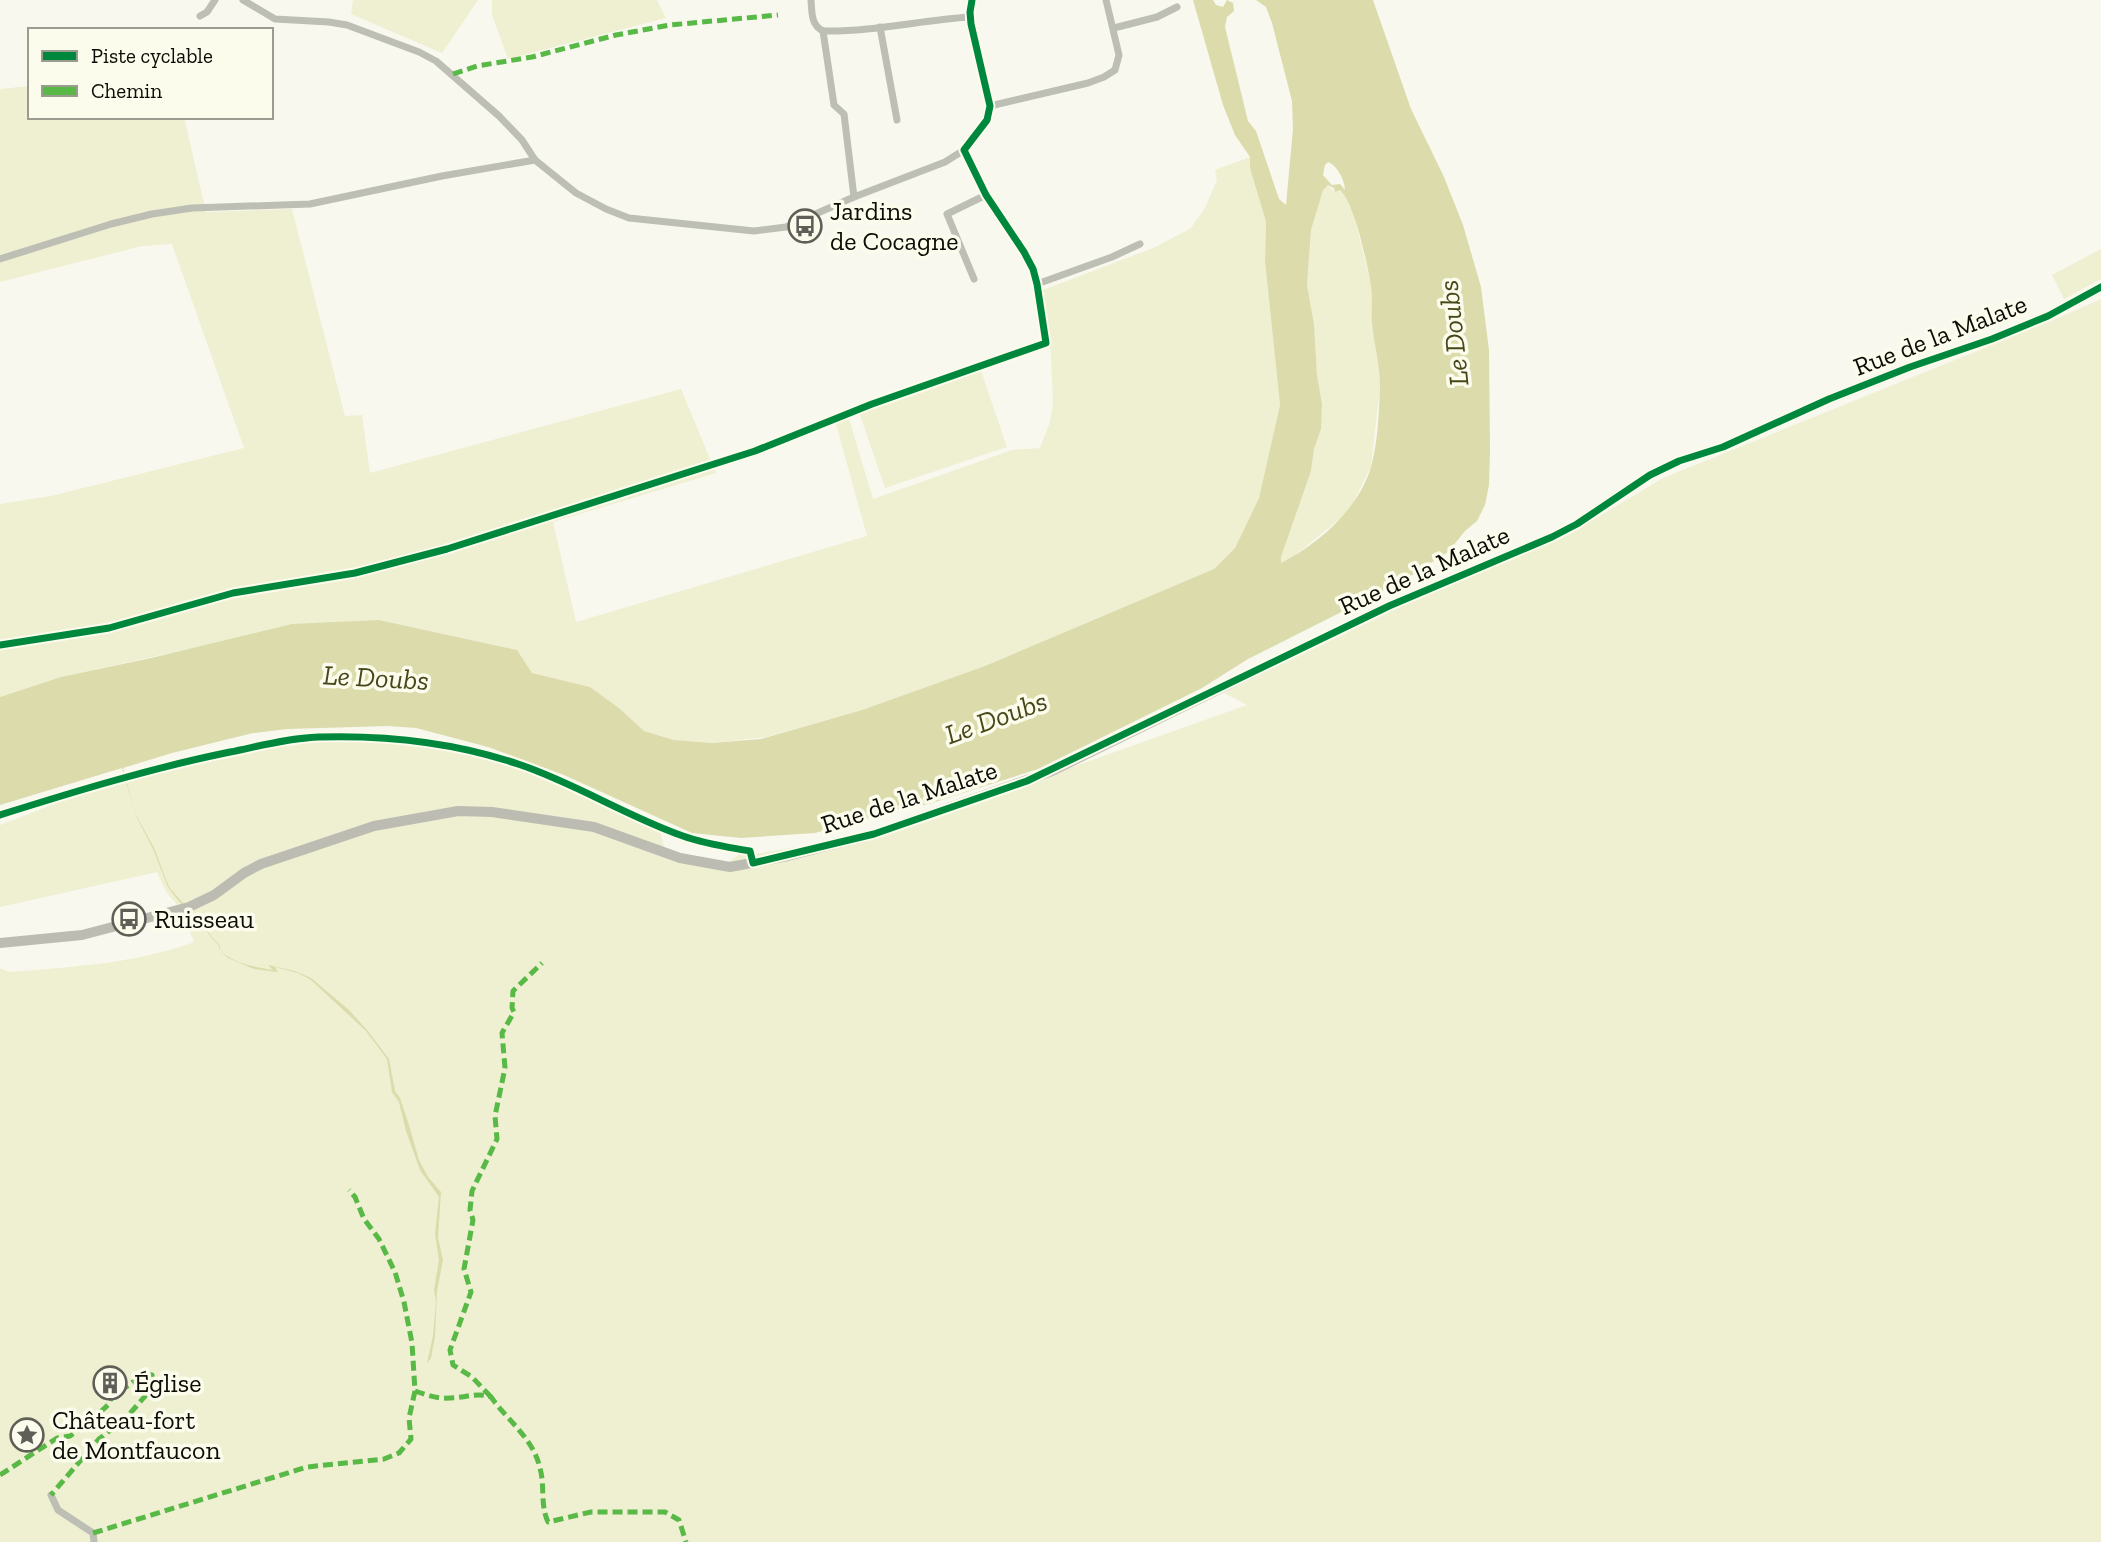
<svg xmlns="http://www.w3.org/2000/svg" width="2101" height="1542" viewBox="0 0 2101 1542" font-family="'Zilla Slab',serif">
  <rect width="100%" height="100%" fill="#f8f8ef"/>
  <g fill="#efefd2">
    <polygon points="353,0 478,0 442,53 351,14"/>
    <polygon points="492,0 657,0 666,18 508,59 492,15"/>
    <polygon points="30,86 30,117 184,117 206,212 292,209 345,416 362,415 370,473 681,389 716,473 553,522 576,622 867,536 834,417 847,412 873,499 1012,450 1040,448 1050,422 1053,403 1051,355 1043,290 1153,248 1190,229 1205,208 1217,180 1215,170 1250,157 1250,168 1266,222 1265,261 1280,405 1259,498 1235,548 1214,569 985,666 862,710 766,737 712,743 674,740 644,731 619,708 590,687 532,673 517,650 379,620 188,649 61,677 0,697 0,504 51,496 244,448 172,244 142,246 0,282 0,89"/>
    <polygon points="1328,185 1335,192 1340,190 1350,200 1372,288 1372,327 1379,355 1380,387 1371,466 1353,503 1343,516 1293,557 1281,563 1281,557 1311,471 1314,449 1321,429 1322,404 1317,375 1314,324 1307,285 1311,230 1323,189"/>
    <polygon points="2101,249 2101,279 2064,299 2052,275"/>
    <path d="M 2101,299 L 2101,1542 L 0,1542 L 0,968 L 9,972 C 71,967 134,964 194,942 L 181,909 L 166,892 L 157,872 L 0,907 L 0,825 C 43,809 86,790 129,776 C 188,756 250,744 311,738 C 340,735 372,733 401,736 C 492,746 580,789 660,831 L 667,859 L 719,869 L 738,855 L 761,853 L 869,835 L 960,807 L 1247,705 L 1224,693 L 1416,599 L 1593,520 L 1663,478 L 2049,322 Z"/>
    <polygon points="981,371 1007,447 885,488 859,412"/>
  </g>
  <path fill="#dbdbac" fill-rule="evenodd" d="M 1193,0 L 1213,0 L 1216,5 L 1223,7 L 1227,0 L 1233,3 L 1234,11 L 1227,17 L 1225,27 L 1248,121 L 1256,131 L 1279,199 L 1286,205 L 1293,129 L 1292,101 L 1272,23 L 1266,7 L 1256,0 L 1373,0 L 1411,109 L 1444,177 L 1463,225 L 1481,287 L 1489,350 L 1490,451 L 1489,485 L 1485,505 L 1477,521 L 1465,531 L 1448,552 L 1403,581 L 1248,659 L 1202,688 L 1038,769 L 929,804 L 900,809 L 815,833 L 741,838 L 692,833 L 564,775 L 488,747 L 416,728 L 388,726 L 287,729 L 253,733 L 172,753 L 123,768 L 135,813 L 154,848 L 169,887 L 220,946 L 220,951 C 238,965 252,966 273,970 L 268,965 L 295,971 L 311,978 L 349,1010 L 367,1030 L 389,1059 L 395,1091 L 400,1098 L 408,1122 L 419,1160 L 428,1177 L 441,1192 L 438,1238 L 443,1260 L 437,1291 L 435,1336 L 431,1358 L 427,1363 L 433,1336 L 436,1301 L 434,1290 L 439,1260 L 435,1234 L 439,1197 L 420,1170 L 406,1131 L 399,1102 L 392,1092 L 387,1059 L 366,1031 L 311,980 L 298,973 L 275,967 L 278,972 L 254,969 L 228,958 L 220,951 L 219,946 L 201,925 L 177,899 L 168,887 L 153,849 L 136,816 L 122,768 L 0,805 L 0,697 L 61,677 L 151,658 L 292,624 L 379,620 L 517,650 L 532,673 L 590,687 L 619,708 L 644,731 L 674,740 L 712,743 L 761,739 L 862,710 L 985,666 L 1214,569 L 1235,548 L 1259,498 L 1280,405 L 1265,261 L 1266,222 L 1250,168 L 1250,157 L 1235,135 L 1223,105 ZM 1328,162 C 1338,166 1345,181 1345,190 L 1340,184 L 1332,185 L 1323,175 L 1325,165 ZM 1328,185 L 1334,188 L 1335,192 L 1340,190 C 1354,201 1368,266 1371,286 C 1373,298 1371,311 1372,323 C 1374,345 1380,363 1380,387 C 1379,412 1378,442 1371,467 C 1359,508 1319,544 1281,563 L 1281,557 L 1311,471 L 1314,449 L 1321,429 L 1322,404 L 1317,375 L 1314,324 L 1307,285 L 1311,230 L 1323,190 Z"/>
  <g fill="none" stroke-linecap="round" stroke-linejoin="round">
    <g stroke="#bdbeb4" stroke-width="7">
      <polyline points="243,0 275,19 329,22 347,25 419,52 436,61 499,116 522,140 535,160 576,193 606,209 629,218 754,231 786,227 854,197 945,162 964,150 987,120 990,106 971,24 970,12 972,0"/>
      <path d="M 811,0 C 812,13 811,25 823,31"/>
      <polyline points="200,16 207,12 215,0"/>
      <polyline points="880,27 897,120"/>
      <polyline points="1114,28 1157,17 1177,7"/>
      <polyline points="823,31 834,105 844,114 854,197"/>
      <path d="M 823,31 C 873,32 921,20 970,17"/>
      <polyline points="990,106 1088,83 1104,77 1115,70 1119,55 1106,0"/>
      <polyline points="964,150 986,195 1024,252 1033,269 1037,284 1046,343"/>
      <polyline points="0,259 111,224 152,214 192,208 310,204 442,176 535,160"/>
      <polyline points="974,279 947,214 986,195"/>
      <polyline points="1037,284 1112,257 1140,244"/>
      <polyline points="51,1495 58,1510 93,1533 94,1542"/>
    </g>
    <polyline stroke="#bcbcb2" stroke-width="10" points="0,943 82,935 189,907 214,895 244,873 261,864 374,826 458,811 492,812 594,827 680,858 730,867 788,856 874,834 1052,771 1389,606 1552,537 1577,524 1650,475 1679,461 1723,447 1829,399 1910,367 1992,339 2048,316 2101,287"/>
    <g stroke="#58b947" stroke-width="5" stroke-dasharray="10 5" stroke-linecap="butt">
      <polyline points="453,74 477,66 532,57 616,35 670,25 778,15"/>
      <path d="M 415,1391 C 426,1395 438,1399 450,1398 C 465,1398 476,1392 491,1397 C 508,1421 533,1438 540,1468 C 545,1486 540,1505 548,1522 L 591,1512 L 665,1512 L 679,1520 L 686,1542"/>
      <polyline points="491,1397 472,1377 453,1365 450,1350 471,1292 464,1269 473,1220 470,1210 472,1191 497,1139 495,1116 505,1068 502,1033 514,1012 512,1008 513,991 542,963"/>
      <path d="M 0,1475 L 57,1438 L 70,1436 L 88,1423 L 108,1405 L 115,1391 C 119,1389 123,1388 126,1387 C 137,1381 138,1372 152,1375 L 154,1386 L 126,1418 L 99,1439 L 51,1495"/>
      <polyline points="93,1533 307,1467 384,1459 399,1453 411,1439 409,1418 415,1391 412,1343 404,1302 395,1272 379,1239 364,1219 355,1197 349,1190"/>
    </g>
    <defs>
      <g id="cycleway">
        <polyline points="0,645 109,628 233,593 355,573 447,549 755,451 872,404 1046,343 1037,284 1033,269 1024,252 986,195 964,150 987,120 990,106 971,24 970,12 972,0"/>
        <path d="M 0,815 C 76,791 152,768 230,752 C 260,746 289,738 319,737 C 387,735 453,742 518,764 C 575,783 626,816 683,836 C 705,844 728,847 750,851 L 753,863 L 874,834 L 1027,781 L 1389,606 L 1552,537 L 1577,524 L 1650,475 L 1679,461 L 1723,447 L 1829,399 L 1910,367 L 1992,339 L 2048,316 L 2101,287"/>
      </g>
    </defs>
    <use href="#cycleway" stroke="#fbfceb" stroke-width="11"/>
    <use href="#cycleway" stroke="#00873e" stroke-width="7"/>
  </g>
  <defs>
    <symbol id="bus-ring" viewBox="-11 -11 22 22"><circle r="9.5" fill="#fbfceb" stroke="#5f5f58" stroke-width="1.5"/><path d="M-5-6H5V4H4V6H2V4H-2V6H-4V4H-5ZM-3.5-4V0h7V-4ZM-3.5 1.2v1.5H-2V1.2ZM2 1.2v1.5H3.5V1.2Z" fill="#5f5f58"/></symbol>
    <symbol id="building-ring" viewBox="-11 -11 22 22"><circle r="9.5" fill="#fbfceb" stroke="#5f5f58" stroke-width="1.5"/><path d="M-4-6H4V6H1V3H-1V6H-4ZM-2.5-4.3h1.7v1.8h-1.7ZM.8-4.3h1.7v1.8H.8ZM-2.5-1h1.7V.8h-1.7ZM.8-1h1.7V.8H.8Z" fill="#5f5f58"/></symbol>
    <symbol id="sight-ring" viewBox="-11 -11 22 22"><circle r="9.5" fill="#fbfceb" stroke="#5f5f58" stroke-width="1.5"/><path d="M0-6L1.8-2.2L6-1.7L2.9 1.2L3.7 5.4L0 3.3L-3.7 5.4L-2.9 1.2L-6-1.7L-1.8-2.2Z" fill="#5f5f58"/></symbol>
  </defs>
  <g fill-rule="evenodd">
    <use href="#bus-ring" x="786" y="207" width="38" height="38"/>
    <use href="#bus-ring" x="110" y="900" width="38" height="38"/>
    <use href="#building-ring" x="91" y="1364" width="38" height="38"/>
    <use href="#sight-ring" x="8" y="1416" width="38" height="38"/>
  </g>
  <g text-anchor="middle" stroke-width="7" stroke-linejoin="round" paint-order="stroke">
    <g font-size="26" fill="#0c0c07" stroke="#fbfceb" text-anchor="start">
      <text x="830" y="220">Jardins<tspan x="830" dy="30">de Cocagne</tspan></text>
      <text x="154" y="928">Ruisseau</text>
      <text x="134" y="1392">Église</text>
      <text x="52" y="1429">Château-fort<tspan x="52" dy="30">de Montfaucon</tspan></text>
    </g>
    <g font-size="26" fill="#0c0c07" stroke="#fbfceb">
      <text transform="translate(1940 335) rotate(-21)" y="9">Rue de la Malate</text>
      <text transform="translate(1424 570) rotate(-24)" y="9">Rue de la Malate</text>
      <text transform="translate(909 797) rotate(-18)" y="9">Rue de la Malate</text>
    </g>
    <g font-size="28" font-style="italic" fill="#484719" stroke="#fbfceb">
      <text transform="translate(1453 333) rotate(-96)" y="10">Le Doubs</text>
      <text transform="translate(376 677) rotate(3)" y="10">Le Doubs</text>
      <text transform="translate(996 717) rotate(-20)" y="10">Le Doubs</text>
    </g>
  </g>
  <rect x="28" y="28" width="245" height="91" fill="#fbfceb" stroke="#9b9c90" stroke-width="2"/>
  <rect x="42" y="51" width="35" height="10" fill="#00873e" stroke="#9b9c90" stroke-width="2"/>
  <text x="91" y="63" font-size="21" fill="#0c0c07">Piste cyclable</text>
  <rect x="42" y="86" width="35" height="10" fill="#58b947" stroke="#9b9c90" stroke-width="2"/>
  <text x="91" y="98" font-size="21" fill="#0c0c07">Chemin</text>
</svg>
